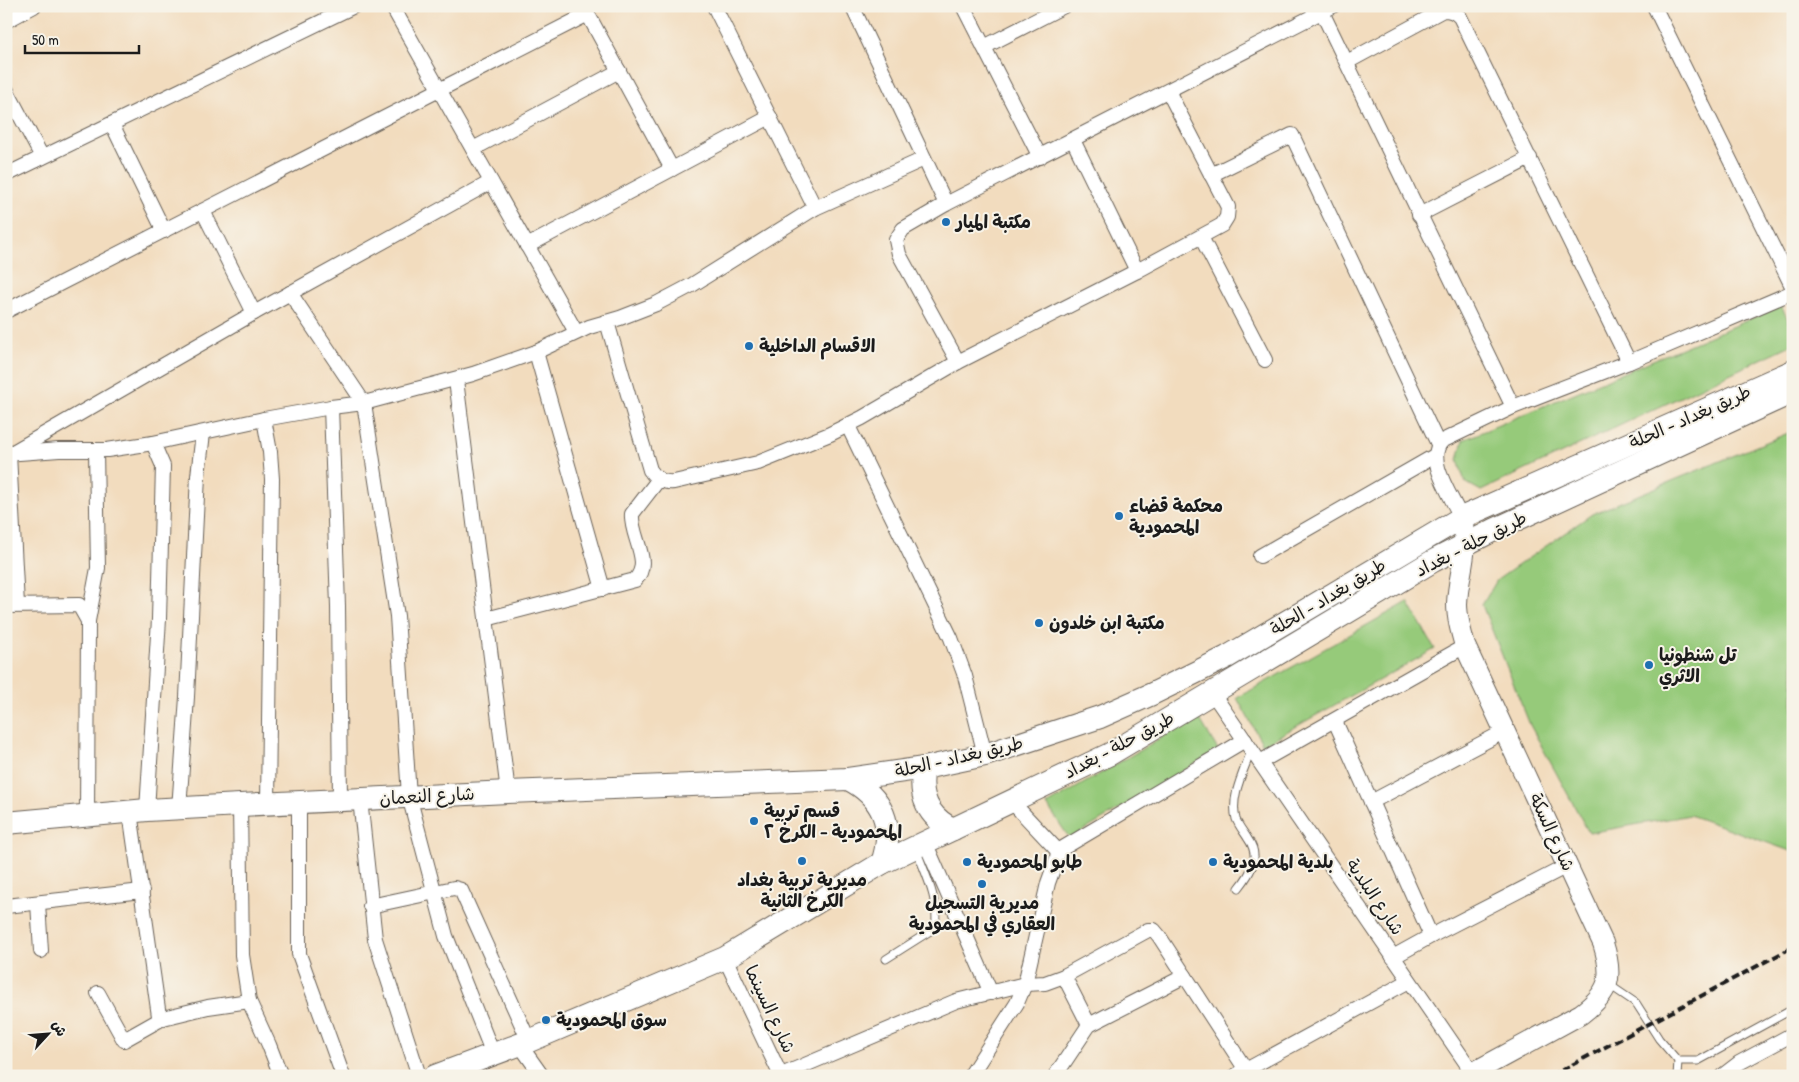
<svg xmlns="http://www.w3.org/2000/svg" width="1799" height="1082" viewBox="0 0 1799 1082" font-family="'Patrick Hand','Playpen Sans Arabic',sans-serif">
  <rect width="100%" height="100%" fill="#f7f3e8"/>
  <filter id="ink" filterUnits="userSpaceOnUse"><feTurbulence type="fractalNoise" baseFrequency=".02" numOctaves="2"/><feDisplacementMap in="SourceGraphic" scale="10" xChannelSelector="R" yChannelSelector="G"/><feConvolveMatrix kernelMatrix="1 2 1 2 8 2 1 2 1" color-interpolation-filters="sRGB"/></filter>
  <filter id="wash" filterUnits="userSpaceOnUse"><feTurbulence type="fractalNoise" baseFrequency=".0096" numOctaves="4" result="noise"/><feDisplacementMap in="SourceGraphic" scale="20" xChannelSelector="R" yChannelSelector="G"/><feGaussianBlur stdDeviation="1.12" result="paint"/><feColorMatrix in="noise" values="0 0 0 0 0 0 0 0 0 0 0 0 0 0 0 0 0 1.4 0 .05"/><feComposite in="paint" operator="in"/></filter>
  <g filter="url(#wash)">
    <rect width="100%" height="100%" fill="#f2dcbe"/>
    <g fill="#96ca7a" stroke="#59734b">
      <polygon points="1781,306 1793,329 1793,344 1481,491 1465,482 1458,460 1463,440"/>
      <polygon points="1793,431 1793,852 1690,815 1589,833 1530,725 1482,605 1497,580 1592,514"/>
      <polygon points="1408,602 1435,649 1263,745 1237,698"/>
      <polygon points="1198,716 1218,750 1070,839 1047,805"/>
    </g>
  </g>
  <g filter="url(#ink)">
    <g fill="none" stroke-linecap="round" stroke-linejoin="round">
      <defs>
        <g id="lane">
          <path d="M 1239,888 C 1251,873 1261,857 1248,839 C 1244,832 1239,827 1236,819 C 1230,796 1244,771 1251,751"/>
          <path d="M 886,959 L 935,928 C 940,902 925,873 916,849"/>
          <polyline points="1608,984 1636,1003 1659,1039 1678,1061 1698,1061 1793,1009"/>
          <polyline points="1677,1076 1678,1061"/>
        </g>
        <g id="street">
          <polyline points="392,6 576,332"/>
          <polyline points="714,6 815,208"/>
          <polyline points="852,6 946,204"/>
          <polyline points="963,6 1040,157"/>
          <polyline points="1311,6 1322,12 1513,407"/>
          <polyline points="1654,6 1793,288"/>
          <polyline points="584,7 672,169"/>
          <polyline points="6,21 34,6"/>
          <polyline points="984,47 1064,6"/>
          <path d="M 1347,62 L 1443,10 C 1451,10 1455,12 1460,17 L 1629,362"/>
          <polyline points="6,89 42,157"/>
          <polyline points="112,124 164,231"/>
          <polyline points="1073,140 1137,271"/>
          <polyline points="473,149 619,71"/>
          <polyline points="6,175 354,6"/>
          <polyline points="1211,175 1292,135 1438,444"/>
          <polyline points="203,211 254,313"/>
          <polyline points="1419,215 1530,158"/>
          <polyline points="1201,237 1265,360"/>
          <polyline points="527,246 770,117"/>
          <polyline points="290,293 364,403 397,616 409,796 446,936 493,1054"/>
          <polyline points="6,311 588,14"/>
          <path d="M 607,322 L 650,470 C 656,479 663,483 674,482 L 758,463 L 830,434 L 862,418 L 958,362 L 1137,271 L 1222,225 L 1227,217 L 1228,207 L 1168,91"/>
          <polyline points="536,352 603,589"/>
          <polyline points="958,362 899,254 896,240 903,229 946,204 1333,6"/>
          <polyline points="456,380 508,792"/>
          <polyline points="331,407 338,606 340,800"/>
          <polyline points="264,419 270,452 272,479 268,804"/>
          <polyline points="848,426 951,638 965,676 985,755"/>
          <polyline points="13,452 254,313 491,182"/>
          <polyline points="6,454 59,450 107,450 153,443 264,419 331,407 364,403 473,374 536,352 589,327 620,318 656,304 692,285 815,208 924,159"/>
          <polyline points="9,454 17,605"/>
          <path d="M 1461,518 C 1453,498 1424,459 1442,441 L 1513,407 L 1629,362 L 1793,292"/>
          <polyline points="1260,556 1436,455"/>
          <polyline points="6,606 79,605 88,621 87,817"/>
          <path d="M 486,619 L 635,580 C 653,562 630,536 632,514 L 659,479"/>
          <polyline points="88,621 98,568 96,450"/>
          <polyline points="1213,694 1475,1076"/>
          <polyline points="1335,721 1431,936 1393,957"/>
          <polyline points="1260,762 1465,646"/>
          <polyline points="360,799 375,939 419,1076"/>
          <polyline points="1011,801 1058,851"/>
          <polyline points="1371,802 1505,731"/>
          <polyline points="299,803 299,954 343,1076"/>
          <polyline points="240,805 242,955 249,1001 269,1045 281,1076"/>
          <polyline points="179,809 187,697 198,476 203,433"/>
          <polyline points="147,810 159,619 163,466 153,443"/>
          <polyline points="130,812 159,1016 163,1018 208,1007 249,1001"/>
          <polyline points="925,842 991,993"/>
          <polyline points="38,903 41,951"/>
          <polyline points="6,906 142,891"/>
          <polyline points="370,906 454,888 461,890 529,1041"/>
          <polyline points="1431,936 1567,866"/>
          <polyline points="725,958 781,1076"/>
          <polyline points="1064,976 1089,1025"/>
          <polyline points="98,993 124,1040 163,1018"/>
          <polyline points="520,1045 542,1076"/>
          <polyline points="779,1076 956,1001 1025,984 1045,983 1064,976 1148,930 1154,930 1159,936 1246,1070"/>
          <polyline points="970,1076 1017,1003 1025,984 1048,883 1057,858 1058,851 1245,740"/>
          <polyline points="1055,1076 1089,1025 1185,976"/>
          <polyline points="1235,1076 1409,981"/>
          <polyline points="1722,1076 1739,1063 1793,1034"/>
        </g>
        <path id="secondary" d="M 1461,518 C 1471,551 1458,572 1457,604 C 1457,618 1461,632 1465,646 L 1603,943 C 1614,978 1610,992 1581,1014 L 1467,1076"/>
        <g id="primary">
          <path d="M 924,768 C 918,796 928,817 953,829"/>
          <path d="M 848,779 C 883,797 895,826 882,863"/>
          <polyline points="6,823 147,810 240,805 508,792 848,779 924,768 985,755 1100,717 1152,694 1227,657 1461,518 1793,371"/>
          <polyline points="435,1076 529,1041 725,958 882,863 1110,754 1433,561 1494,530 1793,392"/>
        </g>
      </defs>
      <use href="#lane" stroke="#675f55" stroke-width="9"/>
      <use href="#street" stroke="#675f55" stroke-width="16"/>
      <use href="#secondary" stroke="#675f55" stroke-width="22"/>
      <use href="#primary" stroke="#675f55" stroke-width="24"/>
      <use href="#lane" stroke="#fff" stroke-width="7"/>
      <use href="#street" stroke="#fff" stroke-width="14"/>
      <use href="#secondary" stroke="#fff" stroke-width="20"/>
      <use href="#primary" stroke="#fff" stroke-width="22"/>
      <polyline stroke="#1c1c1c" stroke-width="4" stroke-dasharray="8 4" stroke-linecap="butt" points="1551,1076 1793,947"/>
    </g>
  </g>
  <g fill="#1f6fb2" stroke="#f7f3e8" stroke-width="2">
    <circle cx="946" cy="222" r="5"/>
    <circle cx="749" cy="346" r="5"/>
    <circle cx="1119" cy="516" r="5"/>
    <circle cx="1039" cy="623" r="5"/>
    <circle cx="1649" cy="665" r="5"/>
    <circle cx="754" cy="821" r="5"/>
    <circle cx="802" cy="861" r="5"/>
    <circle cx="967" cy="862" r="5"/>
    <circle cx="1213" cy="862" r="5"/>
    <circle cx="982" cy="884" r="5"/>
    <circle cx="546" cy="1020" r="5"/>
  </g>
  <g text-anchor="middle" stroke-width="4" stroke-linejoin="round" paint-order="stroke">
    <g font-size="18" font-weight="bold" fill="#1c1c1c" stroke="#f7f3e8" text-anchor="start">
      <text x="956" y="228">مكتبة الميار</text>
      <text x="759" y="352">الاقسام الداخلية</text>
      <text x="1129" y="512">محكمة قضاء<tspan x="1129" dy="21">المحمودية</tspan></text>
      <text x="1049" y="629">مكتبة ابن خلدون</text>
      <text x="1659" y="661">تل شنطونيا<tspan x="1659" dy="21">الاثري</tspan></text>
      <text x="764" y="817">قسم تربية<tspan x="764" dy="21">المحمودية - الكرخ ٢</tspan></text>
      <text x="977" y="868">طابو المحمودية</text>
      <text x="1223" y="868">بلدية المحمودية</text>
      <text x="802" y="886" text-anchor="middle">مديرية تربية بغداد<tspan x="802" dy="21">الكرخ الثانية</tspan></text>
      <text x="982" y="909" text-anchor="middle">مديرية التسجيل<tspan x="982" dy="21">العقاري في المحمودية</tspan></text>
      <text x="556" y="1026">سوق المحمودية</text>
    </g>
    <g font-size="18" fill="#1c1c1c" stroke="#f7f3e8">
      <text transform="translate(1690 417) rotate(-24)" y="6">طريق بغداد - الحلة</text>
      <text transform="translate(1471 544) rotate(-27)" y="6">طريق حلة - بغداد</text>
      <text transform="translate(1328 597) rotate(-31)" y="6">طريق بغداد - الحلة</text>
      <text transform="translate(1119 745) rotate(-28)" y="6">طريق حلة - بغداد</text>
      <text transform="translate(959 757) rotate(-13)" y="6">طريق بغداد - الحلة</text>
      <text transform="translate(427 796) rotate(-3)" y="6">شارع النعمان</text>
      <text transform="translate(1552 832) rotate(65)" y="6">شارع السكة</text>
      <text transform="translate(1375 897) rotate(56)" y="6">شارع البلدية</text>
      <text transform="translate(770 1009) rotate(65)" y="6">شارع السينما</text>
    </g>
  </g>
  <rect width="1799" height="1082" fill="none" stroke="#f7f3e8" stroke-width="25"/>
  <g transform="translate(48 1034) rotate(64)" stroke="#f7f3e8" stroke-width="4" paint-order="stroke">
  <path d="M0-4L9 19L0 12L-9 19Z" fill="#1c1c1c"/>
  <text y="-8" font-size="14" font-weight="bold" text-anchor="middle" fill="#1c1c1c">ش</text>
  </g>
  <path d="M25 45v8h114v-8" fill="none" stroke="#1c1c1c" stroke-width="2.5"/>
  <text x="32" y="45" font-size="15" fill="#1c1c1c" stroke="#f7f3e8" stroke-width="4" paint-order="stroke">50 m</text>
</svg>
